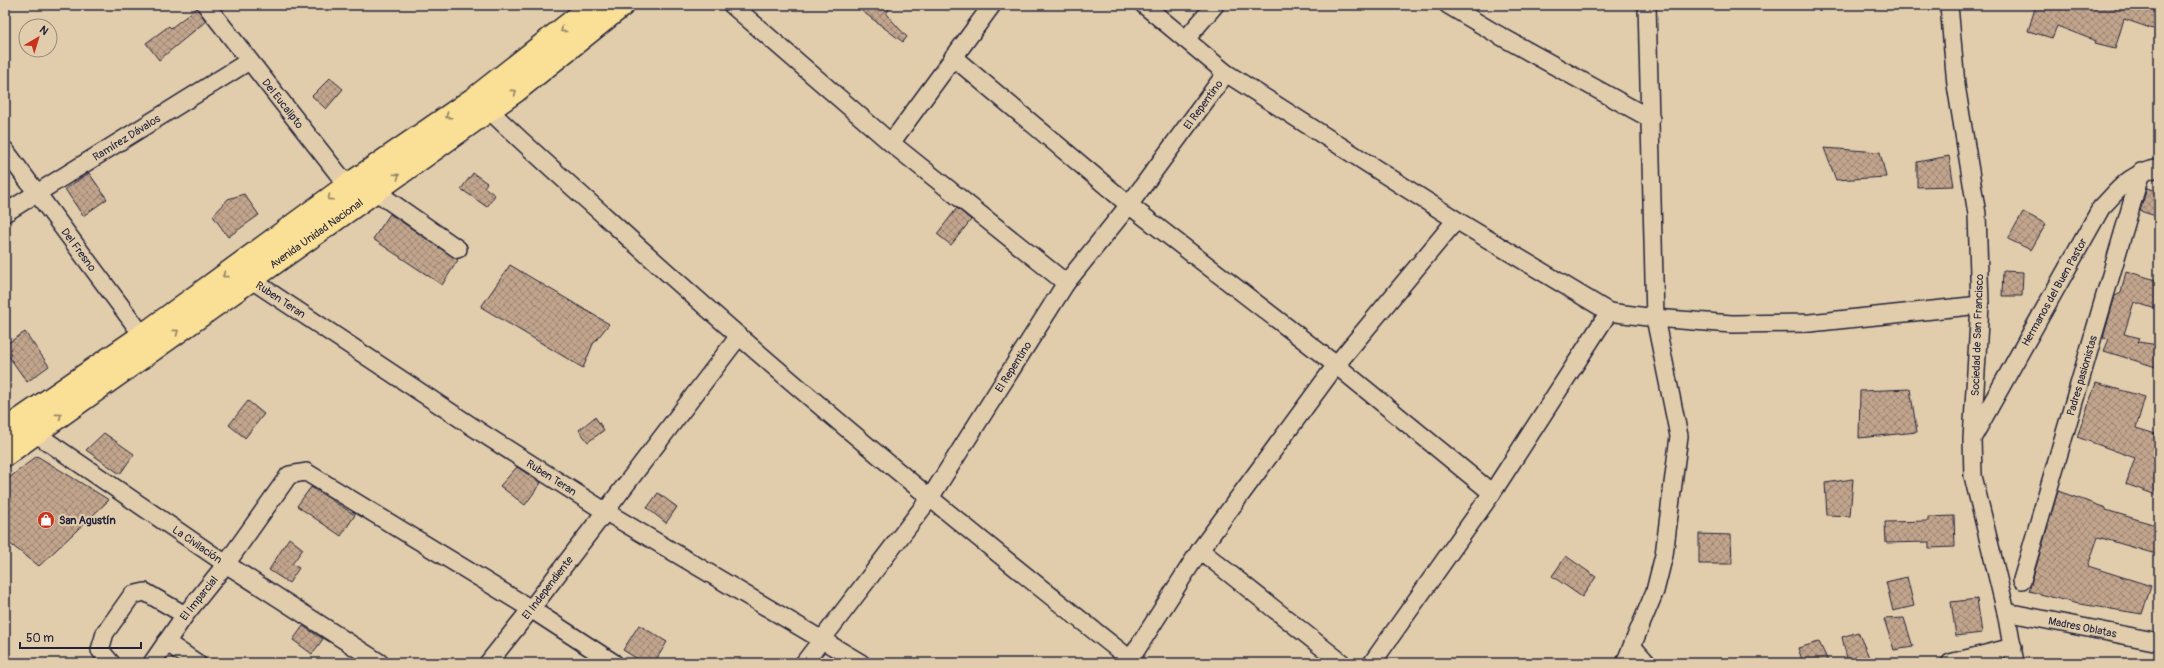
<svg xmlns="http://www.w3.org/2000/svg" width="2164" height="668" viewBox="0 0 2164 668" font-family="Pangolin,sans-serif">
  <defs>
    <pattern id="building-cross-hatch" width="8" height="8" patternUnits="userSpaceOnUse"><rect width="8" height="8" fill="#c2a58c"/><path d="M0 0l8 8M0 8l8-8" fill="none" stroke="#9d8674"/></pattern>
  </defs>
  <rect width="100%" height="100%" fill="#e1cdac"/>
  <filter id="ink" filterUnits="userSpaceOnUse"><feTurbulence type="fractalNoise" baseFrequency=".025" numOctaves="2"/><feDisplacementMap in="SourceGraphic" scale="8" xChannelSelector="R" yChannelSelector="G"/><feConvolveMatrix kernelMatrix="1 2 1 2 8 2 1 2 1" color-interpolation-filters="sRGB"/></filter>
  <g filter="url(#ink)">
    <g fill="url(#building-cross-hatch)" stroke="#22223b">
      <polygon points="854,5 892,5 886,14 907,37 903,42"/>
      <polygon points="2036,5 2159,5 2159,21 2156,30 2124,19 2115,49 2095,44 2096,41 2057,26 2052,38 2028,31"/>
      <polygon points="197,8 206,21 159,60 146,43 169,26 171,28"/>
      <polygon points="330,78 343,89 326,109 312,96"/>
      <polygon points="1824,148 1880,152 1886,177 1836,180"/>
      <polygon points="1949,156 1954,186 1917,187 1917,162"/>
      <polygon points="89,173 107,199 83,216 65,189"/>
      <polygon points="473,173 487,183 484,187 495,195 487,207 461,189"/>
      <polygon points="2147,188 2159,192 2159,217 2140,211"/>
      <polygon points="244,194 259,215 228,237 213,216 228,199"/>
      <polygon points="957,208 971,220 951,245 937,234"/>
      <polygon points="2023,212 2046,224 2031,250 2008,239"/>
      <polygon points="390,214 458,260 442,285 373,239"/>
      <polygon points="510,265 609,324 593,344 583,368 481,307"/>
      <polygon points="2003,271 2023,272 2022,296 2002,296"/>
      <polygon points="2126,271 2159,281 2159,310 2134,302 2124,334 2140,338 2138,342 2159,345 2159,357 2156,367 2104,351 2109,339 2103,338 2115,296 2121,293"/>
      <polygon points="25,332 49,366 27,382 5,351 5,345"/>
      <polygon points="2096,383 2145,397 2136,428 2159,435 2159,496 2126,484 2135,458 2077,437"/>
      <polygon points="1910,389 1917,432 1859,438 1860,391"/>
      <polygon points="248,401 264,414 245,438 229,425"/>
      <polygon points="595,417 604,430 588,442 579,430"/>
      <polygon points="104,433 134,454 120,474 86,450"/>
      <polygon points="37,456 109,500 39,566 5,540 5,481"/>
      <polygon points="517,467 541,483 525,505 500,486"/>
      <polygon points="1853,479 1850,516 1827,515 1825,483"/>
      <polygon points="311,487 355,515 341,536 297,506"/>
      <polygon points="2058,491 2106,508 2106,510 2159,526 2159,555 2098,537 2088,566 2151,586 2142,614 2074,603 2029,591"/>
      <polygon points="658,493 677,507 666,523 647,508"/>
      <polygon points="1954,516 1955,547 1929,548 1929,542 1886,543 1885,522 1928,521 1928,517"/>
      <polygon points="1699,534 1731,535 1732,564 1699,564"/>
      <polygon points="289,538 303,549 292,564 299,568 289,583 269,570"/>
      <polygon points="1566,556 1596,577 1582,597 1552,576"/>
      <polygon points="1907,577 1914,606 1893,611 1886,582"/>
      <polygon points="1977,599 1982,633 1956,636 1951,602"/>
      <polygon points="1904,618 1913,647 1894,650 1884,619"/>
      <polygon points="639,625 667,642 654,663 644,663 623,650"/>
      <polygon points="303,626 323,639 312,654 293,640"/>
      <polygon points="1858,632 1869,657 1848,663 1842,637"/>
      <polygon points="1819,642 1829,663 1803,663 1798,648"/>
    </g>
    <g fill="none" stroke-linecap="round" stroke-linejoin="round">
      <defs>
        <g id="minor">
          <path id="s1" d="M 206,5 L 354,194"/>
          <polyline points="732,5 891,143 1066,283"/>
          <polyline points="1144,5 1226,73 1456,220 1609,312 1655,318 1732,324 1810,323 1980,305"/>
          <polyline points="1448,5 1495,33 1651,119"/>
          <polyline points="1949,5 1956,85 1977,214 1980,305 1972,439 1973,476 2006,612 2015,663"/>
          <polyline points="1186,39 1215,5"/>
          <polyline points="953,57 1129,205 1336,365 1492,493"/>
          <path d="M 480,101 C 521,142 565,180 608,219 C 777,374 955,521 1135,663"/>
          <polyline points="891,143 992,5"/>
          <path id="s2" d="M 5,150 L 149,344"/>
          <polyline points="375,191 458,249"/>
          <path id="s3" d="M 5,213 L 249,61"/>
          <path id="s4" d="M 250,279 L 482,433 L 606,512 L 861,663"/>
          <path id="s5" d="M 29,425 L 35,433 L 226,564 L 380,663"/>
          <path id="s6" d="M 1974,435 L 2101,208 C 2121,187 2129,174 2159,168"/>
          <polyline points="1200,550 1342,663"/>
          <path id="s7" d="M 2022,580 L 2141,172"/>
          <path id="s8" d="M 2006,612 L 2159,642"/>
          <polyline points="166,642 197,663"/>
          <polyline points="1633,647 1647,663"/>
          <polyline points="111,663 100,650 105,633 132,595 145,592 185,615"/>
          <path id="s9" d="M 152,663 L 185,615 L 226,564 L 289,475 L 306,472 L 531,609 L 614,663"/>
          <path id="s10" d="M 488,663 L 531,609 L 739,336"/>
          <path id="s11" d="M 804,663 L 930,498 L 1066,283 L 1129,205 L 1226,73"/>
          <polyline points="1128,663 1200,550 1336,365 1456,220"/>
          <polyline points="1372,663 1492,493 1609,312"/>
          <polyline points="1625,663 1655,591 1664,555 1679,436 1655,318 1647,5"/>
          <polyline points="1950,663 2013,647"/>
        </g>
        <g id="major">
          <polyline points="5,430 143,335 348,185 476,97 593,5"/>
          <path id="s12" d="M 5,455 L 516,91 L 623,5"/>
        </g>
      </defs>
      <use href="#minor" stroke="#22223b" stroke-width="20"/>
      <use href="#major" stroke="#22223b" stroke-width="25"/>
      <use href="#minor" stroke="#e1cdac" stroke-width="17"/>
      <use href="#major" stroke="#fadf96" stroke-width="22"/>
    </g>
    <defs><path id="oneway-chevron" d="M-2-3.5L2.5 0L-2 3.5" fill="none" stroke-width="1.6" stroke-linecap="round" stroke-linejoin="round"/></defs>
    <g stroke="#8e8068">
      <use href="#oneway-chevron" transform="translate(563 30) rotate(142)"/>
      <use href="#oneway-chevron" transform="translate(514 92) rotate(-37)"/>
      <use href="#oneway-chevron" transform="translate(448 116) rotate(146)"/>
      <use href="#oneway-chevron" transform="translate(397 176) rotate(-35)"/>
      <use href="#oneway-chevron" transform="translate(330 198) rotate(144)"/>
      <use href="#oneway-chevron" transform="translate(225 275) rotate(144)"/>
      <use href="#oneway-chevron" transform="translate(176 332) rotate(-36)"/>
      <use href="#oneway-chevron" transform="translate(59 416) rotate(-36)"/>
    </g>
  </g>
  <defs>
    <symbol id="shop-disc" viewBox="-11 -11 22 22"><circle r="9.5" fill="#c8321e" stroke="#e1cdac"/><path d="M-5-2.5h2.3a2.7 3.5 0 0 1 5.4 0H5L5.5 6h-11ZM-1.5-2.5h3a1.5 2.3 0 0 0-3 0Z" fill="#fff"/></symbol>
  </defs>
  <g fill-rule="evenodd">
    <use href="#shop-disc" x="36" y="510" width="20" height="20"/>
  </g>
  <g text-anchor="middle" stroke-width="4" stroke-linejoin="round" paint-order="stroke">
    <g font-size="11" fill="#22223b" stroke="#e1cdac">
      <text dy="4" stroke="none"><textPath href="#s1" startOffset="125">Del Eucalipto</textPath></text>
      <text dy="4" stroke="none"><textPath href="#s11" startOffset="687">El Repentino</textPath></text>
      <text dy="4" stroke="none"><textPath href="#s3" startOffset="143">Ramírez Dávalos</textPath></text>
      <text dy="4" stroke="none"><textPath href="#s12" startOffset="382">Avenida Unidad Nacional</textPath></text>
      <text dy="4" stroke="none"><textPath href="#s2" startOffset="124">Del Fresno</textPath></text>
      <text dy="4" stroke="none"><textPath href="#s6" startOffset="164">Hermanos del Buen Pastor</textPath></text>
      <text dy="4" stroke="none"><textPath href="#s4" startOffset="37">Ruben Teran</textPath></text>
      <text transform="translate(1977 335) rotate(-88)" y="4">Sociedad de San Francisco</text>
      <text dy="4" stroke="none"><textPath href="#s11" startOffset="363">El Repentino</textPath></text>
      <text dy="4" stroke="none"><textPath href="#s7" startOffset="213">Padres pasionistas</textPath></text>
      <text dy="4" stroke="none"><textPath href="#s4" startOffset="361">Ruben Teran</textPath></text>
      <text dy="4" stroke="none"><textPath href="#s5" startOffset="207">La Civilación</textPath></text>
      <text dy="4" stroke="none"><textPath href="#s10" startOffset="96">El Independiente</textPath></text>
      <text dy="4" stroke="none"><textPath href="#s9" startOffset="80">El Imparcial</textPath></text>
      <text dy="4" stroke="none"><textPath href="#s8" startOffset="78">Madres Oblatas</textPath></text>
    </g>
    <g font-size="11" font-weight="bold" fill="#22223b" stroke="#e1cdac" text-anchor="start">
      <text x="59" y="524">San Agustín</text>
    </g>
  </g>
  <rect width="2164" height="668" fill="none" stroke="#e1cdac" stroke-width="20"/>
  <rect x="10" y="10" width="2144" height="648" fill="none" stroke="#22223b" stroke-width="1.5" filter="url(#ink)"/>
  <g transform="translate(38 38) rotate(38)"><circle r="19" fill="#e1cdac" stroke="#95897f"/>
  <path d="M0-3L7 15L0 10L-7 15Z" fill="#c8321e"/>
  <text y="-6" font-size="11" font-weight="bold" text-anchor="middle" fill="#22223b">N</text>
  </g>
  <path d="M20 642v6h121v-6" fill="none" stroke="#22223b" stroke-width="2"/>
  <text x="26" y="642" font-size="12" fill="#22223b" stroke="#e1cdac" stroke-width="3" paint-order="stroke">50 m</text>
</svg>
